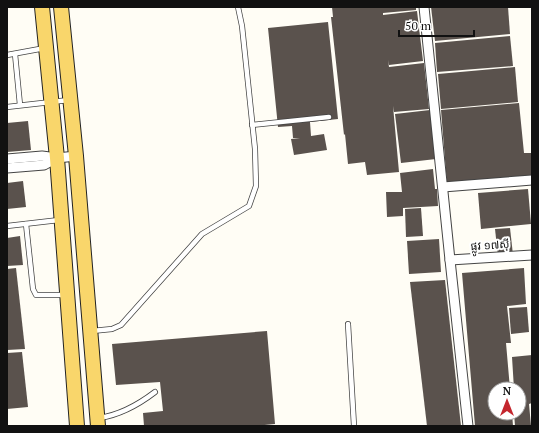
<svg xmlns="http://www.w3.org/2000/svg" width="539" height="433" viewBox="0 0 539 433" font-family="'PT Serif','Noto Sans Khmer',serif">
  <rect width="100%" height="100%" fill="#fffdf5"/>
  <g fill="#5a524d">
    <polygon points="332,7 416,7 416,10 383,13 383,15 417,11 423,61 389,65 388,60 389,67 424,63 429,109 394,112 393,106 399,172 367,175 365,162 348,164 345,134 344,135 331,17 333,17"/>
    <polygon points="431,7 508,7 510,34 435,41"/>
    <polygon points="328,22 338,119 310,122 311,136 324,134 327,150 294,155 291,139 300,138 293,138 292,126 278,127 268,28"/>
    <polygon points="510,36 513,66 437,72 435,43"/>
    <polygon points="515,67 518,102 441,109 438,74"/>
    <polygon points="519,103 524,153 532,153 532,178 447,184 441,110"/>
    <polygon points="430,110 436,159 401,163 395,114"/>
    <polygon points="28,121 31,150 7,152 7,123"/>
    <polygon points="433,169 435,189 437,189 438,206 403,208 403,216 387,217 386,192 402,192 400,173"/>
    <polygon points="23,181 26,207 7,209 7,183"/>
    <polygon points="528,189 531,224 481,229 478,193"/>
    <polygon points="421,208 423,236 406,237 405,209"/>
    <polygon points="510,228 513,255 498,256 495,229"/>
    <polygon points="20,236 23,265 7,266 7,238"/>
    <polygon points="439,239 441,272 409,274 407,241"/>
    <polygon points="16,268 25,349 7,350 7,269"/>
    <polygon points="524,268 526,304 507,306 511,343 506,343 510,389 495,389 495,413 512,413 513,426 475,426 462,273"/>
    <polygon points="445,280 461,426 427,426 410,282"/>
    <polygon points="527,307 529,332 511,334 509,308"/>
    <polygon points="267,331 275,424 254,426 144,426 143,413 163,411 160,382 116,385 112,344"/>
    <polygon points="22,352 28,407 7,409 7,353"/>
    <polygon points="532,355 532,403 529,404 531,426 515,426 514,413 519,413 519,389 514,389 512,357"/>
  </g>
  <g fill="none" stroke-linecap="round" stroke-linejoin="round">
    <defs>
      <g id="service">
        <polyline points="15,54 20,105"/>
        <polyline points="7,55 45,48"/>
        <polyline points="7,107 69,100"/>
        <polyline points="252,125 329,117"/>
        <polyline points="26,224 33,289 36,295 66,295"/>
        <polyline points="7,226 59,220"/>
        <polyline points="348,324 354,426"/>
        <polyline points="92,331 112,329 121,325 202,234 249,206 256,186 255,149 242,26 238,7"/>
        <path d="M 99,418 C 120,415 138,405 155,392"/>
      </g>
      <g id="minor">
        <polyline points="424,7 450,260 468,426"/>
        <polyline points="7,159 42,156 57,158 76,156"/>
        <polyline points="7,168 44,165 57,158"/>
        <polyline points="443,187 532,180"/>
        <polyline points="450,260 532,255"/>
      </g>
      <g id="primary">
        <polyline points="42,7 57,158 77,426"/>
        <polyline points="61,7 76,156 98,426"/>
      </g>
    </defs>
    <use href="#service" stroke="#444" stroke-width="6"/>
    <use href="#minor" stroke="#444" stroke-width="11"/>
    <use href="#primary" stroke="#222" stroke-width="16"/>
    <use href="#service" stroke="#fff" stroke-width="4.5"/>
    <use href="#minor" stroke="#fff" stroke-width="9"/>
    <use href="#primary" stroke="#f9d66b" stroke-width="14"/>
  </g>
  <g text-anchor="middle" stroke-width="4" stroke-linejoin="round" paint-order="stroke">
    <g font-size="11" fill="#111" stroke="#fff">
      <text transform="translate(490 245) rotate(-4)" y="4">ផ្លូវ ១៧ស៊ី</text>
    </g>
  </g>
  <rect width="539" height="433" fill="none" stroke="#111111" stroke-width="16"/>
  <g transform="translate(507 401)"><circle r="19" fill="#ffffff" stroke="#a0a0a0"/>
  <path d="M0-3L7 15L0 10L-7 15Z" fill="#c4262e"/>
  <text y="-6" font-size="11" font-weight="bold" text-anchor="middle" fill="#111111">N</text>
  </g>
  <path d="M399 30v6h75v-6" fill="none" stroke="#111111" stroke-width="2"/>
  <text x="405" y="30" font-size="12" fill="#111111" stroke="#ffffff" stroke-width="3" paint-order="stroke">50 m</text>
</svg>
